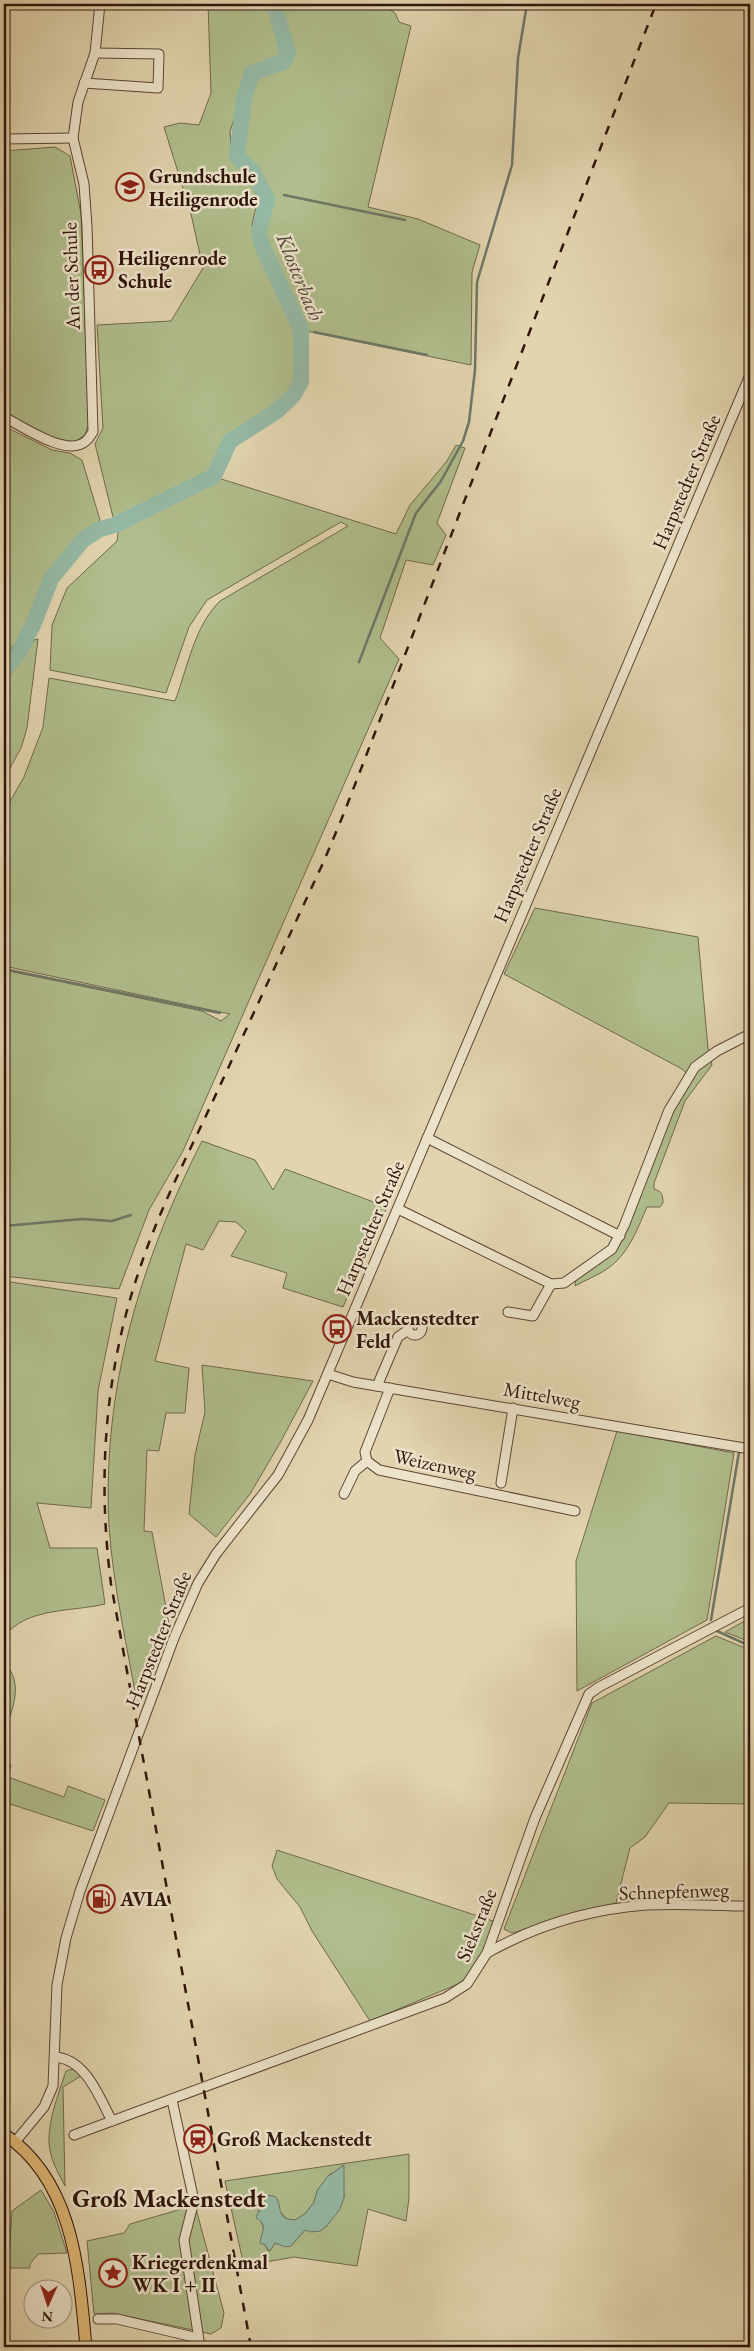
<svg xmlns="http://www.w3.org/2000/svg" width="754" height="2351" viewBox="0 0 754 2351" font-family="'EB Garamond',serif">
  <rect width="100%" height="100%" fill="#e1d4ae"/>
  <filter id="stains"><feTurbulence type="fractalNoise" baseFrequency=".004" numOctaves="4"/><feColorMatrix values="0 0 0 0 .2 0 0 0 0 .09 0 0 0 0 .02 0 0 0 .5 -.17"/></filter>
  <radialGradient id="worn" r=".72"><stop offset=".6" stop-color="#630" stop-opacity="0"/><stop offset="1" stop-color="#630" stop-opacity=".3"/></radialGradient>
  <g fill="#b0bd8c" stroke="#70694c" fill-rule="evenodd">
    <polygon points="208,4 269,4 285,51 283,59 274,64 249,71 230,132 232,154 255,191 256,207 252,225 256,246 295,324 298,373 296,384 287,397 264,417 227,441 213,474 114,521 95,444 103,428 97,325 171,321 203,268 191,214 164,127 180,123 199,125 211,93"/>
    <path d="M 277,4 L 382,4 L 395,13 L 399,22 L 411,26 L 368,207 L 418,219 L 480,245 L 472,272 L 471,365 L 306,331 L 301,314 L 286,292 L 269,252 L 265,229 L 271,194 C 263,179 244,162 243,148 L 252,85 L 257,78 L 289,67 C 299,46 285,24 277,4 Z"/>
    <polygon points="55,147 70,156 81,214 89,423 85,435 71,444 62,442 4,412 4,151"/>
    <polygon points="4,426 52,450 70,453 82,460 100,520 76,542 46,582 37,597 24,632 4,658"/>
    <path d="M 456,445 L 465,448 L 437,523 L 446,535 L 433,565 L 406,560 L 380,638 L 399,659 L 183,1151 L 149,1210 L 119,1289 L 4,1276 L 4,970 L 202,1011 L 221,1021 L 230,1014 L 4,966 L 4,812 L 24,777 L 43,727 L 49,678 L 175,701 C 188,666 194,627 220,601 L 348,526 L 341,522 L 207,600 L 189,627 L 166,693 L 50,670 L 52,625 L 67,588 L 117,541 L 119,526 L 218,478 L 396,534 L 410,505 L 447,461 Z"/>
    <polygon points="38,639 27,728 21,748 4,779 4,677 10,675 34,640"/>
    <path d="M 535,908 L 698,937 L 708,1048 L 712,1065 L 685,1101 L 654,1183 L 654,1189 C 662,1191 663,1195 663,1203 L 660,1207 L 647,1207 C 637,1230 628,1255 607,1269 C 597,1276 585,1280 575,1286 L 576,1278 L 613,1252 L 670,1112 L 691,1077 L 682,1069 L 504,974 Z"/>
    <path d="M 202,1141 L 255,1160 L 273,1190 L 285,1169 L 387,1207 L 343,1307 L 283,1288 L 287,1273 L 231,1256 L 246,1231 L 236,1222 L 219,1221 L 203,1250 L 186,1244 L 155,1361 L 189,1368 L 185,1413 L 166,1413 L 159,1451 L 147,1450 L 144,1531 L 152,1532 L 169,1624 L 138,1709 C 128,1649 113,1587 109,1526 C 102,1389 140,1263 202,1141 Z"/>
    <path d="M 4,1281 L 117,1298 L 98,1391 L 91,1508 L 37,1503 L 50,1548 L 97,1548 L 105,1604 C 72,1612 26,1607 4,1637 Z"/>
    <polygon points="202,1365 313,1381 280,1443 250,1494 216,1537 189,1514 195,1455 205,1412"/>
    <polygon points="617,1431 734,1453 707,1620 577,1691 576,1561"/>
    <polygon points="750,1618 750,1642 725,1632"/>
    <polygon points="716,1636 750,1650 750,1804 669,1803 645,1837 630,1848 616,1903 512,1933 504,1929 592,1703"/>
    <path d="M 4,1662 C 25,1684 12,1709 4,1734 Z"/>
    <polygon points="4,1763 11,1765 8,1777 64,1797 68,1786 105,1800 93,1831 4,1802"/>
    <path d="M 277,1850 L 493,1921 C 486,1944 479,1969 458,1984 L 370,2021 L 312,1931 L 300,1907 L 277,1879 L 272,1866 Z"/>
    <path d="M 73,2069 L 81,2076 L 63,2087 L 65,2186 C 59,2174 52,2163 50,2150 C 45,2128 59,2092 66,2071 Z"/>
    <path d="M 409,2154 L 409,2198 L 406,2221 L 368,2209 L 357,2266 L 294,2257 L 244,2266 L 225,2181 ZM 343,2165 L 344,2198 L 326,2227 L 305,2230 L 291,2246 L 275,2243 L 270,2251 L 268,2251 L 261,2237 L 264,2230 L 258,2211 L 261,2209 L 265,2202 L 278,2209 L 287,2219 L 295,2220 L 306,2213 L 314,2202 L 317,2191 L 330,2174 L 339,2170 Z"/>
    <polygon points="41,2190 54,2212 67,2253 38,2254 30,2264 30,2268 8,2268 12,2211"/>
    <polygon points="195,2205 224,2313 221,2328 211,2334 113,2313 94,2314 87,2241 124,2233 130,2224"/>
  </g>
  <path fill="#95b9a5" stroke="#6d7767" d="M 344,2165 L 344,2198 L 340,2209 L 326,2227 L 320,2231 L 311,2232 L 305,2230 L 291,2246 L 285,2247 L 275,2243 L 270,2251 L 264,2244 L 261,2244 L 260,2242 C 262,2232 268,2224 256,2218 C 256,2216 266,2197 268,2195 L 276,2197 C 283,2208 275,2219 295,2220 L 306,2213 L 314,2202 L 317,2191 L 327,2177 Z"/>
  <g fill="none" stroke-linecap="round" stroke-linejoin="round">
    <g stroke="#6d7767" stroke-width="2.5">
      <polyline points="265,193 269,193"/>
      <polyline points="284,195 405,220"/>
      <polyline points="301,330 304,330"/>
      <polyline points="314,332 427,355"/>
      <polyline points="359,662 416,513 441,481 463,441 469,422 475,370 477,282 512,165 518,58 527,4"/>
      <polyline points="4,969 220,1013"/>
      <polyline points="4,1226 82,1219 112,1221 131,1215"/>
      <polyline points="711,1620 739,1452"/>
      <polyline points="717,1631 750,1646"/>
    </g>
    <polyline stroke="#95b9a5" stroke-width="16" points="4,670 19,652 33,625 51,579 83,540 100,529 115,525 214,476 230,441 277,411 293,396 301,382 301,330 263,247 259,233 267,199 253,172 237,156 244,98 252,73 283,62 288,53 274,4"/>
    <defs>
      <g id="minor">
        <polyline points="84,83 158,88 159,54 95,53"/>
        <polyline points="4,139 73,138"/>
        <path d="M 4,417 C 22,426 67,458 86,441 C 89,439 91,434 93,432 L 87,226 L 84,184 L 73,138 L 78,102 L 95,53 L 100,4"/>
        <polyline points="427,1138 620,1236"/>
        <polyline points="398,1209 551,1284 564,1283 612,1249 624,1226 669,1110 695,1067 717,1051 750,1034"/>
        <polyline points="508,1312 533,1316 551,1284"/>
        <circle cx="415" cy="1328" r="7"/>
        <polyline points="328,1374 353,1382 750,1449"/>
        <polyline points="377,1386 398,1337 408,1330"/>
        <polyline points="390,1388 365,1452 367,1461 379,1470 575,1511"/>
        <polyline points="501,1483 513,1408"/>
        <polyline points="344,1494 355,1471 367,1461"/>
        <path d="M 487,1953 C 535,1926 591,1909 647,1905 C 681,1903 716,1906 750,1906"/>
        <path d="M 55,2057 C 86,2059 99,2097 112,2121"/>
        <polyline points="172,2100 194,2201 184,2240 200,2347"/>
        <polyline points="74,2135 445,1998 467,1984 487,1953 535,1818 589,1694 599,1687 750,1608"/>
        <polyline points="15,2142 44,2107 53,2086 57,1985 66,1938 80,1891 174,1638 198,1583 216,1554 278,1475 308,1420 750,375"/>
        <polyline points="98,2319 117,2319 198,2338"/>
      </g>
      <path id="major" d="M 4,2134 C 74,2181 79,2271 86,2347"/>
    </defs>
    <use href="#minor" stroke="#5c4534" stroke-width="11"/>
    <use href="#major" stroke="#30150b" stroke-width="13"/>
    <use href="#minor" stroke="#ece3ca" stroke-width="9"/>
    <use href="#major" stroke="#e0ba77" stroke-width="11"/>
    <path stroke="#30150b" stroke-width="2.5" stroke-dasharray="9 9" stroke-linecap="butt" d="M 251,2347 L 111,1584 C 97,1475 105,1368 141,1265 C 161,1205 191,1149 217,1092 C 253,1015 288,938 324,861 L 344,813 L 656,4"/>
  </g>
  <defs>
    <symbol id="school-ring" viewBox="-11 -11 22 22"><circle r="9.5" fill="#ece3ca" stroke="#8f2418" stroke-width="1.5"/><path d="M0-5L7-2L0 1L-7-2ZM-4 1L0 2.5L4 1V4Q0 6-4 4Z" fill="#8f2418"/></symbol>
    <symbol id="bus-ring" viewBox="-11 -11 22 22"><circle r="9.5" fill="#ece3ca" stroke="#8f2418" stroke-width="1.5"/><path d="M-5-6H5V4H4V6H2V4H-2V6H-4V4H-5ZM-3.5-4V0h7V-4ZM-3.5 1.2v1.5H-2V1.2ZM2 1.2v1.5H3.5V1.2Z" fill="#8f2418"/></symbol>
    <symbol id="fuel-ring" viewBox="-11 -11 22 22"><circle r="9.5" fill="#ece3ca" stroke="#8f2418" stroke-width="1.5"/><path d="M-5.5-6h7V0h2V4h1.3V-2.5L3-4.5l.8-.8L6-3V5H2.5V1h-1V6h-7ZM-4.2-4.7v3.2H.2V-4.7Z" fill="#8f2418"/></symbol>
    <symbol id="station-ring" viewBox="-11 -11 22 22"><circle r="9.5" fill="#ece3ca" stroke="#8f2418" stroke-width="1.5"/><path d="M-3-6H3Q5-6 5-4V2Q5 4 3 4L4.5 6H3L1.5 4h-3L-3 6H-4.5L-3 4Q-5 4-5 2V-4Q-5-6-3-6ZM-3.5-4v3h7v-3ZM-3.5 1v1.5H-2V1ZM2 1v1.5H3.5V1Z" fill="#8f2418"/></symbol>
    <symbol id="sight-ring" viewBox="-11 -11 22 22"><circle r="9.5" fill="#ece3ca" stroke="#8f2418" stroke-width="1.5"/><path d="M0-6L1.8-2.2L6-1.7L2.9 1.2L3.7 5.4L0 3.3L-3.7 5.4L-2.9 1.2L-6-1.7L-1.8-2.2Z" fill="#8f2418"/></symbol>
  </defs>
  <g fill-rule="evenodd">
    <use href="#school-ring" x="114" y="171" width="32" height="32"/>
    <use href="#bus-ring" x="83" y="254" width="32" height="32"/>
    <use href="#bus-ring" x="321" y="1313" width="32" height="32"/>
    <use href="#fuel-ring" x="85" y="1883" width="32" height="32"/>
    <use href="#station-ring" x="182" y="2123" width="32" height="32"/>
    <use href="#sight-ring" x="97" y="2257" width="32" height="32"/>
  </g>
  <g text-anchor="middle" stroke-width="5" stroke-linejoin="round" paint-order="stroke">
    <g font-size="20" font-weight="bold" fill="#30150b" stroke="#ece3ca" text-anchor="start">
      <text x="149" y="183">Grundschule<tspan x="149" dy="23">Heiligenrode</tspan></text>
      <text x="118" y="265">Heiligenrode<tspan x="118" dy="23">Schule</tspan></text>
      <text x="356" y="1325">Mackenstedter<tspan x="356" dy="23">Feld</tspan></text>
      <text x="120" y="1906">AVIA</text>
      <text x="217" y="2146">Groß Mackenstedt</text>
      <text x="132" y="2269">Kriegerdenkmal<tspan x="132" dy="23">WK I + II</tspan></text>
    </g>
    <g font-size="20" fill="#30150b" stroke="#ece3ca">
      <text transform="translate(71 276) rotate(-92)" y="7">An der Schule</text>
      <text transform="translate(686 482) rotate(-67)" y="7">Harpstedter Straße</text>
      <text transform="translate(527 855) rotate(-67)" y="7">Harpstedter Straße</text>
      <text transform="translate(370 1228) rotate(-67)" y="7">Harpstedter Straße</text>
      <text transform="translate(542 1395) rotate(10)" y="7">Mittelweg</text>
      <text transform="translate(435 1464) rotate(12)" y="7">Weizenweg</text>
      <text transform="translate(158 1639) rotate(-68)" y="7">Harpstedter Straße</text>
      <text transform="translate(674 1891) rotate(-2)" y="7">Schnepfenweg</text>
      <text transform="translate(476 1925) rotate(-68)" y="7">Siekstraße</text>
    </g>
    <g font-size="21" font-style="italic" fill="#4e4639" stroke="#ece3ca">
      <text transform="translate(300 277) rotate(68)" y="7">Klosterbach</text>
    </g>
    <g font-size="25" font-weight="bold" fill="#30150b" stroke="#ece3ca">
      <text x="169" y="2207">Groß Mackenstedt</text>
    </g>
  </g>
  <rect width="754" height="2351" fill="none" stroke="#e1d4ae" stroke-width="20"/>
  <rect x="5" y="5" width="744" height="2341" fill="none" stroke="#30150b" stroke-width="2.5"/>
  <rect x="10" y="10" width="734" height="2331" fill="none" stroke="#30150b"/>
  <g transform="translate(48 2304) rotate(183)"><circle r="24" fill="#ece3ca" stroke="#a1917e"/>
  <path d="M0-4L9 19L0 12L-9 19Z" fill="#8f2418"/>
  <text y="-8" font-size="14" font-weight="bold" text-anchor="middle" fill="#30150b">N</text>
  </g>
  <rect width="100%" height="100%" filter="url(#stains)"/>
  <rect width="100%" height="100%" fill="url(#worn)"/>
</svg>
